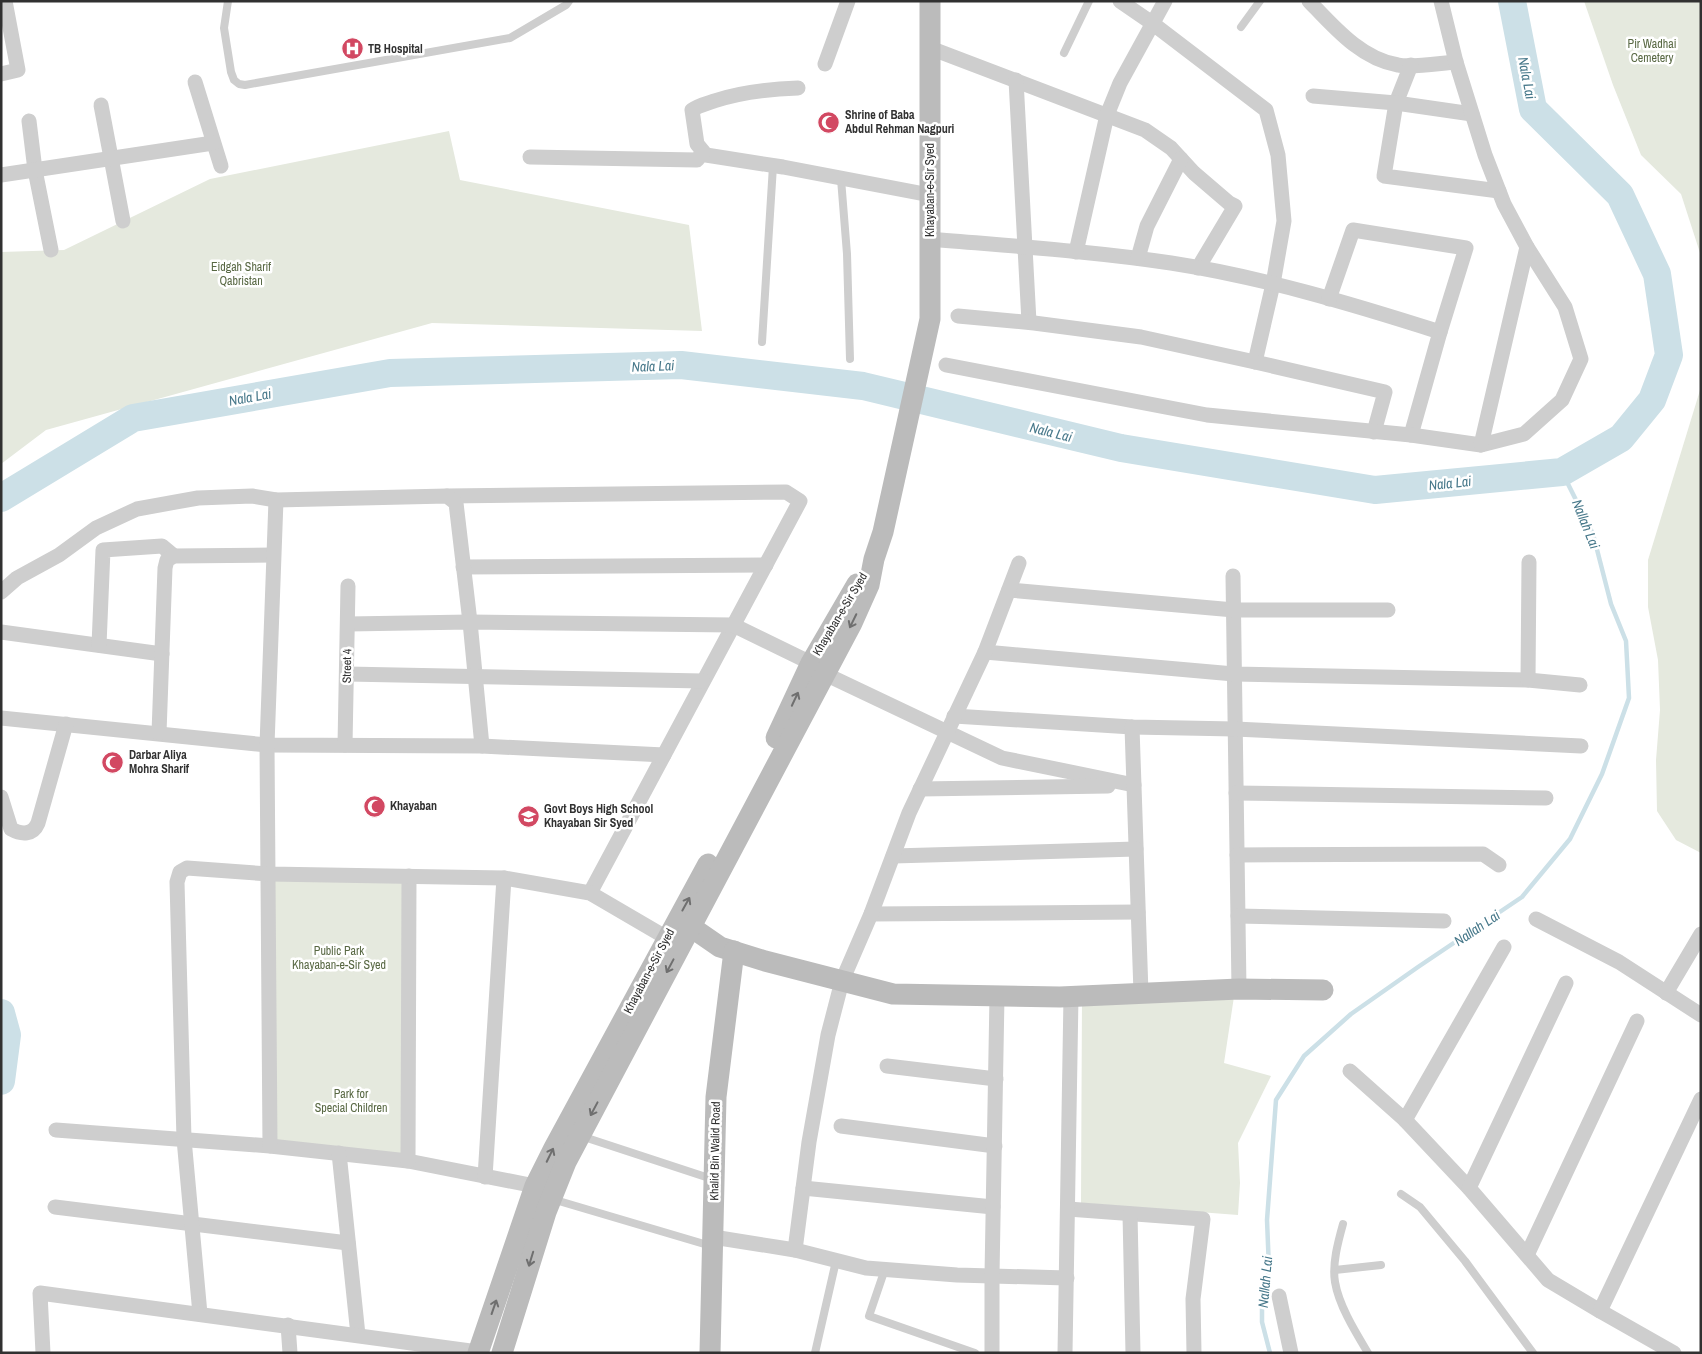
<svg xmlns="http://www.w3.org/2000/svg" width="1702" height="1354" viewBox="0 0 1702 1354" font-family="'Archivo Narrow',sans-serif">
  <rect width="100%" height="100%" fill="#fff"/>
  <g fill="#e5e9de">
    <polygon points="1584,1 1701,1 1701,256 1681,194 1641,155 1613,85"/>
    <polygon points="449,131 460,180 689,225 702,331 432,323 46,430 1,464 1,252 64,250 210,179"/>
    <polygon points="1701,387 1701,853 1676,840 1657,811 1656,760 1660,710 1658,660 1648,607 1648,560"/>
    <polygon points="269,874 409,876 408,1161 270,1146"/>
    <polygon points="1235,990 1224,1063 1271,1076 1238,1143 1240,1183 1238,1215 1081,1203 1082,996"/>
  </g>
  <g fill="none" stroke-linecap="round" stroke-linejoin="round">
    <polyline stroke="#cce0e7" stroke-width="4.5" points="1270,1353 1262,1322 1262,1303 1269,1269 1267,1220 1276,1100 1304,1056 1351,1014 1418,967 1522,897 1570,839 1602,774 1629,698 1626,641 1611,604 1593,534 1562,472"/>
    <g stroke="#cce0e7" stroke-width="28">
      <polyline points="1,498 133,418 390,373 681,365 863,386 1121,448 1375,490 1562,472 1621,438 1652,400 1669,355 1657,274 1620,195 1533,109 1512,1"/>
      <polyline points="1,1013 7,1035 1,1081"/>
    </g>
    <g stroke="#cecece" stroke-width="8">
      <polyline points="228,1 224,28 231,72 234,80 239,84 245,85 510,38 566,5 569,1"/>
      <polyline points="1241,27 1260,1"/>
      <polyline points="1064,53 1089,1"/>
      <polyline points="841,179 847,254 850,359"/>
      <polyline points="762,342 773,166"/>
      <polyline points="581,1136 712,1179"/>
      <polyline points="1401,1194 1420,1207 1465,1261 1533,1353"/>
      <polyline points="552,1199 711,1246"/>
      <path d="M 1343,1224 C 1338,1242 1332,1264 1335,1282 C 1339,1306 1356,1333 1368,1353"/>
      <polyline points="885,1269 869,1316 975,1353"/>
      <polyline points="1335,1270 1381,1265"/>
      <polyline points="815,1353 836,1261"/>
    </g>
    <g stroke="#cecece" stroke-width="15">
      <polyline points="1120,1 1152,23 1266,110 1278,155 1284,221 1273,284 1255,362"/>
      <path d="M 1309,1 C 1334,27 1361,59 1398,65 C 1411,68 1441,63 1456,62"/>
      <polyline points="930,48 1145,130 1171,148 1194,173 1229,203 1235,206 1198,268"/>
      <polyline points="825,64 848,1"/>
      <polyline points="1411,65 1396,103 1384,176 1499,191"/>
      <polyline points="1,74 18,70 5,1"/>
      <polyline points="1016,80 1029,322"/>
      <polyline points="195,82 221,166"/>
      <path d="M 798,88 C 769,89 741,92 714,101 C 706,104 699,105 692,110 L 697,144 L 706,155 L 783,167 L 930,195"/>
      <polyline points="1313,96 1396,103 1472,114"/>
      <polyline points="101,105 123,221"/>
      <polyline points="29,121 35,170 51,250"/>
      <polyline points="530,157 697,160 703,152"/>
      <polyline points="1,175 213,143"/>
      <path d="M 930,239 C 1010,246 1091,251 1171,263 C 1262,277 1352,304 1440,332 L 1411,435"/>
      <polyline points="1076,252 1107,115 1120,83 1165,1"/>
      <polyline points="1138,258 1147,226 1181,159"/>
      <polyline points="1329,299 1353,230 1466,248 1440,332"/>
      <polyline points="958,316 1034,323 1141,337 1255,362 1385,392 1374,432"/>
      <polyline points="946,365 1207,415 1411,435 1481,445 1524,434 1562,400 1581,359 1565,307 1527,247 1504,204 1485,155 1456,62 1441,1"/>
      <polyline points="1481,445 1527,247"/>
      <polyline points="447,496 786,492 800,501 590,893"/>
      <polyline points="463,567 766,565"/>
      <polyline points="1233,576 1239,989"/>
      <polyline points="1009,590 1234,610 1388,610"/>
      <polyline points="1,592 17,578 59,555 96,528 137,509 198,498 252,496 276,500 447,496 456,503 470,622 482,746"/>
      <polyline points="348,624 470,622 733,625 811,663"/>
      <polyline points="1,632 162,654"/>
      <polyline points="99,645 103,550 162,546 174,556"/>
      <polyline points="985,652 1234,674 1528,680 1580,685"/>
      <polyline points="347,674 703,681"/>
      <polyline points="825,674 1002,758 1134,785"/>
      <polyline points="1528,680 1529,562"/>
      <polyline points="954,716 1132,727 1235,729 1581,746"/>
      <polyline points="1,718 267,745 482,746 664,755"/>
      <polyline points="1132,727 1141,993"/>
      <polyline points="159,733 165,568 167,560 174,556 273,555"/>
      <polyline points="345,745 348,586"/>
      <polyline points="920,789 1108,786"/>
      <polyline points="1236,793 1546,798"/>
      <path d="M 1,797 L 11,829 C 22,835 33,835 38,823 L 66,724"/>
      <polyline points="1237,855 1483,854 1499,865"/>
      <polyline points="893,856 1136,849"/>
      <polyline points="871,914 1138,912"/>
      <polyline points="1238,916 1444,921"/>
      <polyline points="1536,919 1619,962 1701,1015"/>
      <polyline points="1666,993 1701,934"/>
      <polyline points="887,1066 996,1079"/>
      <polyline points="1350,1071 1405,1120 1469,1188 1548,1280 1600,1311"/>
      <polyline points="1405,1120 1504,947"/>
      <polyline points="841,1126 995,1146"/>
      <polyline points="56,1130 270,1146 408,1161 535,1186"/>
      <polyline points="270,1146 267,745 276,500"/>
      <polyline points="339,1153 358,1335"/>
      <polyline points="408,1161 409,876"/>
      <polyline points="485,1177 504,878"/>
      <polyline points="803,1188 993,1207"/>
      <polyline points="1469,1188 1566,983"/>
      <polyline points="55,1207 348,1243"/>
      <polyline points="1068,1209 1203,1219 1193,1299 1194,1353"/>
      <polyline points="1130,1214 1133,1353"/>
      <polyline points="713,1237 795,1250 866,1268 957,1275 1067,1278"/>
      <polyline points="795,1250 809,1142 828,1035 842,981 871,914 909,813 985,652 1019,563"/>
      <polyline points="1527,1255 1637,1021"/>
      <polyline points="1279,1296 1291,1353"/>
      <polyline points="200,1314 184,1139 177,882 180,872 187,868 269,874 504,878 590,893 667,938"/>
      <polyline points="288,1325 290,1353"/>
      <polyline points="43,1353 40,1293 478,1352"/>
      <polyline points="992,1353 992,1275 997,996"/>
      <polyline points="1065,1353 1071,996"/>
      <polyline points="1674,1353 1600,1311 1701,1099"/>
    </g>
    <g stroke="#bbb" stroke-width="21">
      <polyline points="776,738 811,663 857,584"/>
      <polyline points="691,927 720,947 765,961 893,994 1060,997 1239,989 1323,990"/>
      <polyline points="478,1353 535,1186 554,1148 708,864"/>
      <polyline points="502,1353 546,1212 566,1162 852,623 869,585 874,559 883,532 930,319 930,1"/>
      <polyline points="710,1353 716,1097 734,951"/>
    </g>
  </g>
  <defs><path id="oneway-shaft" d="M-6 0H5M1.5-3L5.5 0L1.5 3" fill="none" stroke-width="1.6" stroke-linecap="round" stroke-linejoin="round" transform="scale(1.25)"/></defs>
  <g stroke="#6f6f6f">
    <use href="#oneway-shaft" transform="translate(853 621) rotate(116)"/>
    <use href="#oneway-shaft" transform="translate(795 699) rotate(-65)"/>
    <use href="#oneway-shaft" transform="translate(686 904) rotate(-61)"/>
    <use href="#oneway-shaft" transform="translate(670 966) rotate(118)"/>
    <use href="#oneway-shaft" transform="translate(594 1109) rotate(118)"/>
    <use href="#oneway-shaft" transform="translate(550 1155) rotate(-64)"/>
    <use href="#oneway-shaft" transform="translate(531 1259) rotate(107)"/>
    <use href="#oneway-shaft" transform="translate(494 1307) rotate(-71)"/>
  </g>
  <defs>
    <symbol id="hospital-disc" viewBox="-11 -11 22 22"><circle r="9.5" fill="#d24862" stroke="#fff"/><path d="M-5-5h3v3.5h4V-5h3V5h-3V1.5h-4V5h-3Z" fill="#fff"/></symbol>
    <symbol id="mosque-disc" viewBox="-11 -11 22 22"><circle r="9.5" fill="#d24862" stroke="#fff"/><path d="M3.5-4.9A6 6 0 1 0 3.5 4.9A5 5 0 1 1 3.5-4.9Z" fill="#fff"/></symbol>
    <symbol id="school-disc" viewBox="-11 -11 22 22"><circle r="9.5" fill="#d24862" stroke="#fff"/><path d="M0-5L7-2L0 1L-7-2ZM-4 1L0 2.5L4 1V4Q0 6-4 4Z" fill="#fff"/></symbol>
  </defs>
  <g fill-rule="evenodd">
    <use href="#hospital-disc" x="340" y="36" width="25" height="25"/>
    <use href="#mosque-disc" x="816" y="110" width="25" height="25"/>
    <use href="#mosque-disc" x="100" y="750" width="25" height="25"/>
    <use href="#mosque-disc" x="362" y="794" width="25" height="25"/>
    <use href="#school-disc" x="516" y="804" width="25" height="25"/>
  </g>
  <g text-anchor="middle" stroke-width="5" stroke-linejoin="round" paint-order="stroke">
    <g font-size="12" fill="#586843" stroke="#fff">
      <text x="1652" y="48">Pir Wadhai<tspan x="1652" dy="14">Cemetery</tspan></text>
      <text x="241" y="271">Eidgah Sharif<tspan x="241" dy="14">Qabristan</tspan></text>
      <text x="339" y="955">Public Park<tspan x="339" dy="14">Khayaban-e-Sir Syed</tspan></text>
      <text x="351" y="1098">Park for<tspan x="351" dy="14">Special Children</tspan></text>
    </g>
    <g font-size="12" font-weight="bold" fill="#313131" stroke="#fff" text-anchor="start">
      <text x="368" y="53">TB Hospital</text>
      <text x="845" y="119">Shrine of Baba<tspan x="845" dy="14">Abdul Rehman Nagpuri</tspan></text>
      <text x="129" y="759">Darbar Aliya<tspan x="129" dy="14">Mohra Sharif</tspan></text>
      <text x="390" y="810">Khayaban</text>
      <text x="544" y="813">Govt Boys High School<tspan x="544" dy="14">Khayaban Sir Syed</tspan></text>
    </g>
    <g font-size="12" fill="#313131" stroke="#fff">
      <text transform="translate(930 190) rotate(-90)" y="4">Khayaban-e-Sir Syed</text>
      <text transform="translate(840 614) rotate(-59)" y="4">Khayaban-e-Sir Syed</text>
      <text transform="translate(347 666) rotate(-89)" y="4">Street 4</text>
      <text transform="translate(649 971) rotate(-62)" y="4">Khayaban-e-Sir Syed</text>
      <text transform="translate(715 1151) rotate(-89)" y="4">Khalid Bin Walid Road</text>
    </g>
    <g font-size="14" font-style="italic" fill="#47788a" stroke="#fff">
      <text transform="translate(1527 78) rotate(79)" y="5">Nala Lai</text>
      <text transform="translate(653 366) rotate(-2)" y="5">Nala Lai</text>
      <text transform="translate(250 397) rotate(-10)" y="5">Nala Lai</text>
      <text transform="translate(1051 432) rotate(14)" y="5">Nala Lai</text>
      <text transform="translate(1450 483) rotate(-6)" y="5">Nala Lai</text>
      <text transform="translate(1586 524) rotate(68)" y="5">Nallah Lai</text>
      <text transform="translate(1477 928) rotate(-34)" y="5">Nallah Lai</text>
      <text transform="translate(1265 1282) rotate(-85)" y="5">Nallah Lai</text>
    </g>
  </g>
  <rect width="1702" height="1354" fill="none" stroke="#313131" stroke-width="5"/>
</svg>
